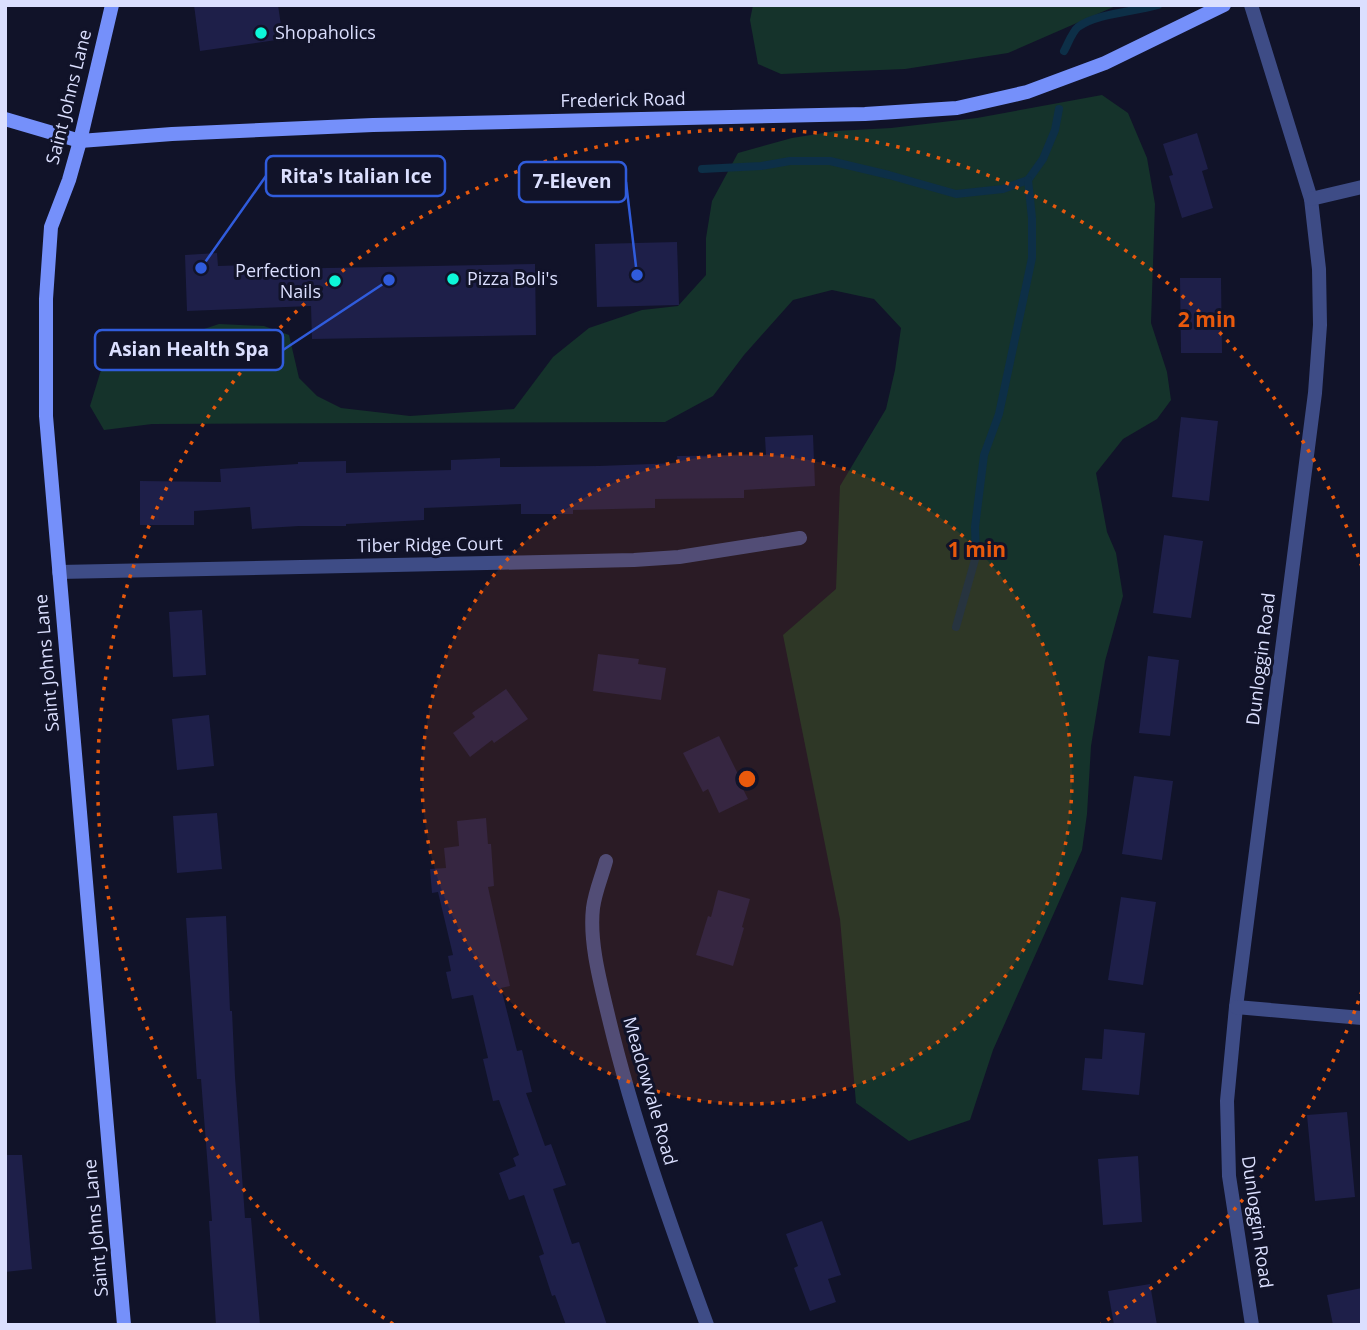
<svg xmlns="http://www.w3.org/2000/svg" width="1367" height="1330" viewBox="0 0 1367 1330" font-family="'Open Sans',sans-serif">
  <rect width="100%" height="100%" fill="#111329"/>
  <g fill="#15332b">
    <polygon points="753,5 1118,5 1008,53 905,69 781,74 758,64 750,20"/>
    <polygon points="1102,95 1128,113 1147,158 1155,204 1151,323 1167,372 1171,400 1157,419 1123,439 1096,473 1107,532 1116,553 1123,596 1105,661 1091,746 1087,814 1082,850 993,1050 970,1120 909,1141 856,1103 840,919 783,635 836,589 840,486 886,409 895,370 901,328 874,299 832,290 793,300 744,355 713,396 665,422 152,424 104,430 90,406 101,370 168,357 192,333 219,324 264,326 289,335 299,378 317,396 341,408 410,416 514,409 553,357 589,328 642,310 678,306 706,275 706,238 712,201 738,153 792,138 836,131 891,128 977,118"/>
  </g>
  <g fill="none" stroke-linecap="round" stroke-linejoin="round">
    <g stroke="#0d2f47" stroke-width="8">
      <path d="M 1064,51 C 1068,44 1072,32 1078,27 C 1098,13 1134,12 1158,5"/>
      <polyline points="702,169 761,166 790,161 830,161 889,175 956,194 1003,189 1028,180 1043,159 1055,130 1059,109"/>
      <polyline points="956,627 976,556 975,527 984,455 999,414 1032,258 1032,218 1028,180"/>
    </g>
  </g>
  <g fill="#1e1f49">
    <polygon points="194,5 278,5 283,39 200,51"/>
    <polygon points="1197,133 1208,169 1202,171 1213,208 1182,218 1169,176 1173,175 1163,144"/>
    <polygon points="677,242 679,305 597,307 595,244"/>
    <polygon points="217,253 218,266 276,264 276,269 535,264 536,335 312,339 311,306 187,311 185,255"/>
    <polygon points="1180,278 1221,278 1222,353 1181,353"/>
    <polygon points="1181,417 1218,421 1209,501 1172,497"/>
    <polygon points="813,435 815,486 744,490 744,498 655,499 655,508 573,510 573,514 521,514 521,504 424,508 424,520 346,524 346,526 299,526 252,529 250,507 194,511 194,525 140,525 140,481 221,482 220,469 298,464 298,462 346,461 346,473 451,470 451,460 500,458 500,467 599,466 678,463 677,456 766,455 765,437"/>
    <polygon points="1164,535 1203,541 1191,618 1153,613"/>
    <polygon points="202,610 206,675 173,677 169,612"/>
    <polygon points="598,654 639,659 638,664 666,668 661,700 593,691"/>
    <polygon points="1148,656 1179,660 1170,736 1139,733"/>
    <polygon points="506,689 528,719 494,743 492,740 470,757 453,733 475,717 472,713"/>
    <polygon points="209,715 214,766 177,770 172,719"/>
    <polygon points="719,736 738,774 736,775 748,799 719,813 708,789 703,792 683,753"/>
    <polygon points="1134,776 1173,781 1162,860 1122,854"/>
    <polygon points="217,813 222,869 177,873 173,816"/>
    <polygon points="486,818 488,844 491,844 494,886 488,887 510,986 501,988 517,1051 522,1050 532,1092 526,1093 545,1146 551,1144 566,1185 553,1189 572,1244 579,1242 607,1325 566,1325 555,1295 552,1296 539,1256 544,1254 524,1195 509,1200 499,1173 516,1166 513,1158 519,1155 499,1100 493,1101 483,1059 488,1058 473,995 452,999 446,972 451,971 448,956 453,955 438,892 432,893 430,869 446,868 444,848 459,846 457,821"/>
    <polygon points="718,890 750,899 742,927 744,928 733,966 696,955 708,916 711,917"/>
    <polygon points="1121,897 1156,902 1143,985 1108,980"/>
    <polygon points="226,916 230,1011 232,1011 235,1077 245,1218 251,1218 260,1325 216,1325 209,1221 212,1221 201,1079 197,1079 186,918"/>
    <polygon points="1104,1029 1145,1033 1139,1095 1082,1090 1085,1058 1102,1059"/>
    <polygon points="1347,1112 1355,1197 1315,1201 1307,1115"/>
    <polygon points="5,1155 22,1155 32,1269 5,1272"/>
    <polygon points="1138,1156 1142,1222 1103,1225 1098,1159"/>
    <polygon points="822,1221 841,1275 828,1279 836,1302 810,1311 794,1268 798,1266 786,1234"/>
    <polygon points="1150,1284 1157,1325 1114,1325 1108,1291"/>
    <polygon points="1362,1288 1362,1325 1333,1325 1327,1295"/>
  </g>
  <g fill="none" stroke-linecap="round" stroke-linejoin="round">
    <g stroke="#3e4c86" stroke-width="14">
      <polyline points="1251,5 1311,199 1319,269 1320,325 1315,393 1236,1007 1227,1101 1229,1176 1252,1325"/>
      <polyline points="1311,199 1362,187"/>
      <polyline points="59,572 634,560 679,557 800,538"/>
      <path d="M 606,861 C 602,876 595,892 593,908 C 589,943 601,985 609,1019 C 634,1123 670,1224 707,1325"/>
      <polyline points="1236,1007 1362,1018"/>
    </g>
    <g stroke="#7590fa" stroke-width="14">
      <polyline points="112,5 80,141 69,180 51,227 46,299 46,416 124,1325"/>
      <polyline points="5,119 80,141 172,134 373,125 865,114 957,108 1027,92 1105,63 1224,5"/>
    </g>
  </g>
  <circle cx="747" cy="779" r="325" fill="#e8590c" fill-opacity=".12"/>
  <g fill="none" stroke="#e8590c" stroke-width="3.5" stroke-dasharray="3.5 7">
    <circle cx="747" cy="779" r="325"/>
    <path d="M1362 991A650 650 0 0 1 1101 1324M393 1324A650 650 0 1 1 1362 567"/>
  </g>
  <g fill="#0df7d9" stroke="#111329" stroke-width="2.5">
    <circle cx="261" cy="33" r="7"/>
    <circle cx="453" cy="279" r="7"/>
    <circle cx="335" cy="281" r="7"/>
  </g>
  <g text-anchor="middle" stroke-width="6" stroke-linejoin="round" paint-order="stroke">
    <g font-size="18" fill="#dbdffe" stroke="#111329" text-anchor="start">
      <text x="275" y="39">Shopaholics</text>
      <text x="321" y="277" text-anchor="end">Perfection<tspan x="321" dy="21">Nails</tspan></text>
      <text x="467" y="285">Pizza Boli's</text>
    </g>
    <g font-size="18" fill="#dbdffe" stroke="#111329">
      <text transform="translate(69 97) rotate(-76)" y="6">Saint Johns Lane</text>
      <text transform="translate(623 100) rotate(-1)" y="6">Frederick Road</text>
      <text transform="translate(430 545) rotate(-1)" y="6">Tiber Ridge Court</text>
      <text transform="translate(1261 659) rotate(-83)" y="6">Dunloggin Road</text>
      <text transform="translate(47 663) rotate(-95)" y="6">Saint Johns Lane</text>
      <text transform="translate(650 1091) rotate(74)" y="6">Meadowvale Road</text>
      <text transform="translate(1257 1222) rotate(82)" y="6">Dunloggin Road</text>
      <text transform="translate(96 1228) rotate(-95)" y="6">Saint Johns Lane</text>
    </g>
  </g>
  <circle cx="747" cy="779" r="10" fill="#e8590c" stroke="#111329" stroke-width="3.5"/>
  <g font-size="21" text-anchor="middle" font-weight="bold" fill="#e8590c" stroke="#111329" stroke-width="6" stroke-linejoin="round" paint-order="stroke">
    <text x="1207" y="327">2 min</text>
    <text x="977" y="557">1 min</text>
  </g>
  <path fill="none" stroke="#305cdc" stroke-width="2.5" d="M201 268L266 176M637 275L626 182M389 280L283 350"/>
  <g fill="#305cdc" stroke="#111329" stroke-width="2.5">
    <circle cx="201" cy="268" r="7"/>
    <circle cx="637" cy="275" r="7"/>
    <circle cx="389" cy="280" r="7"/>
  </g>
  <g fill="#111329" stroke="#305cdc" stroke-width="2.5">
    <rect x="266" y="156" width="179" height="40" rx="7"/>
    <rect x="519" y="162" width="107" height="40" rx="7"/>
    <rect x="95" y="330" width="188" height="40" rx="7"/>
  </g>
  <g font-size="19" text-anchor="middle" font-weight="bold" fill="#dbdffe">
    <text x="356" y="183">Rita's Italian Ice</text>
    <text x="572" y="188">7-Eleven</text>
    <text x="189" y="356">Asian Health Spa</text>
  </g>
  <rect width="1367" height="1330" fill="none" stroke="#dbdffe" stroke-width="14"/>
</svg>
